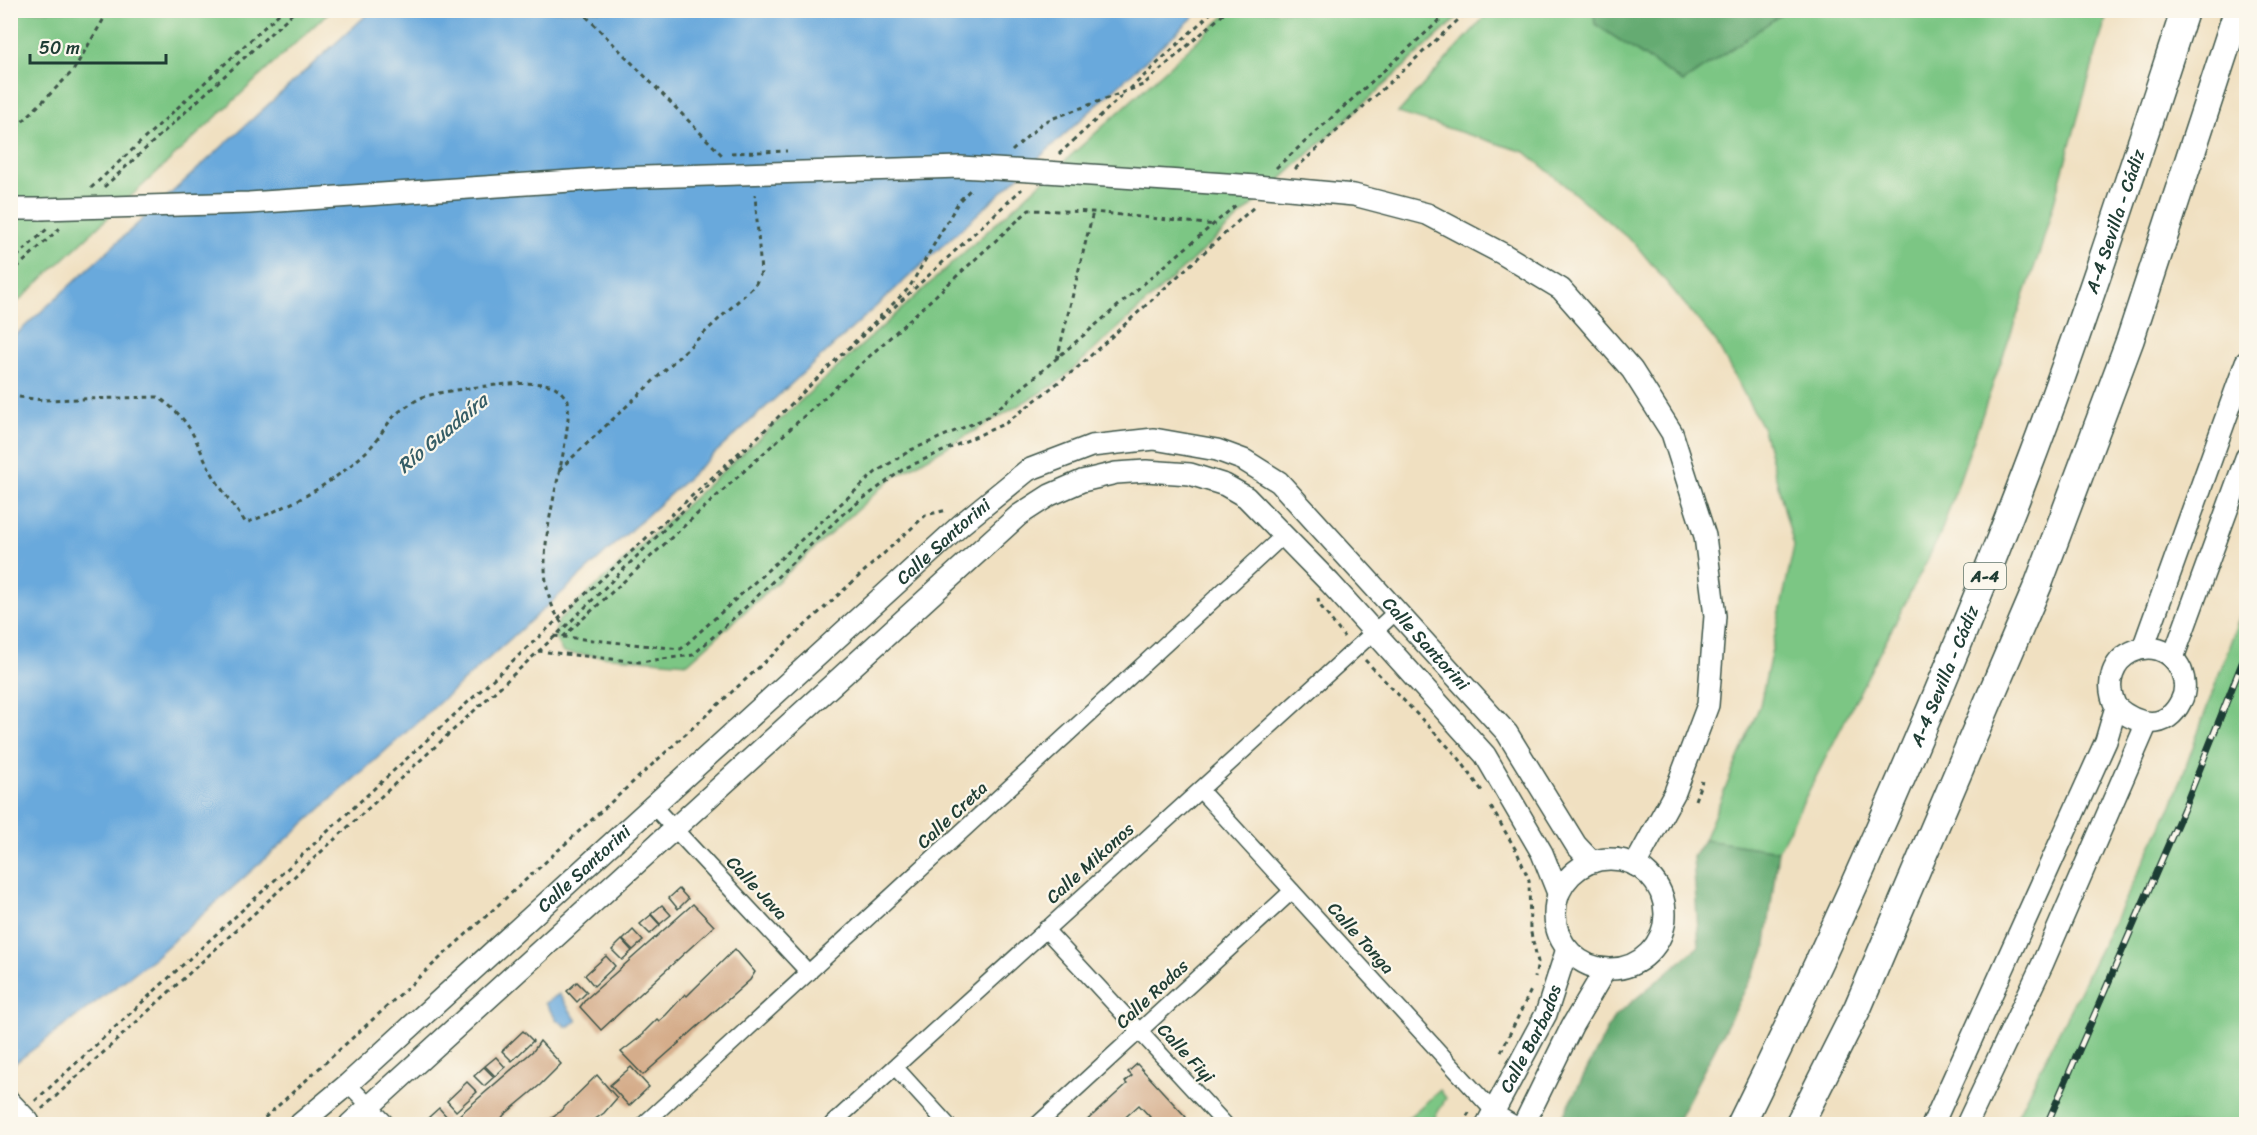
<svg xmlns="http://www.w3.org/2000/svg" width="2257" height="1135" viewBox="0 0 2257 1135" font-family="Sriracha,sans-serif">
  <rect width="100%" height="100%" fill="#fbf7ec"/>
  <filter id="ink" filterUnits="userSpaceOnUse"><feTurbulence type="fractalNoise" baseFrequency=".0167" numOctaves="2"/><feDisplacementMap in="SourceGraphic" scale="12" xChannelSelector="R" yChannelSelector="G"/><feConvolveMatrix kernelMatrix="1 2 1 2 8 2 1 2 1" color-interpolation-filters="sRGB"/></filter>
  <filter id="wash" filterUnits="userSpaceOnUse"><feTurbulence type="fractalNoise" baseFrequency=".008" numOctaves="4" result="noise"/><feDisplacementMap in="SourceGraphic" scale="24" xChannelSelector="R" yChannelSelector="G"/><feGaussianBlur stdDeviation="1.35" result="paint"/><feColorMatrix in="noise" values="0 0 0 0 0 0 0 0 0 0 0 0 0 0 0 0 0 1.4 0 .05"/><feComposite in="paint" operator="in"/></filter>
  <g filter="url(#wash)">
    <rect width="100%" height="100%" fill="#f0e0c1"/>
    <g fill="#7cc684" stroke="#4e825c" stroke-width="1.5">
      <polygon points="11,11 330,11 11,308"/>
      <polygon points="1230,11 1465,11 1059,382 891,479 688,663 563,653 554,636 559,620"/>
      <polygon points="1490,11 1594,11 1595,24 1683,82 1786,11 2108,11 2041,248 1940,535 1778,851 1704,840 1760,705 1794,546 1763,429 1716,342 1635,244 1525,152 1398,113"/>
      <polygon points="2246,599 2246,1124 2013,1124 2172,805"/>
      <polygon points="1440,1090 1446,1098 1431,1124 1401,1124"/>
    </g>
    <g fill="#65ab72" stroke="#427453" stroke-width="1.5">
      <polygon points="1594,11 1594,10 1786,11 1683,82 1595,24"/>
      <polygon points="1704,840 1778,851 1765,951 1676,1124 1559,1124 1614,1017 1699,946 1693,857"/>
    </g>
    <g fill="#69a9dc" stroke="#447388" stroke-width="1.5">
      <polygon points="371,11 1200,11 576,580 154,958 11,1066 10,340"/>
      <polygon points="559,994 577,1021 567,1027 556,1019 545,1003"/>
    </g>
    <g id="blocks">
      <g fill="#d5ad8b">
        <polygon points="679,889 688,899 678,909 669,898"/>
        <polygon points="693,904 714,926 601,1030 580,1007 586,999"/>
        <polygon points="662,905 671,915 660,924 651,914"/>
        <polygon points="651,915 660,925 650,934 640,924"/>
        <polygon points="633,930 643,941 633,950 623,940"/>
        <polygon points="622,940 632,951 622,960 612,950"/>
        <polygon points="735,949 755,972 750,980 643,1075 621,1052 644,1034 643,1033 657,1019 659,1021 666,1015 685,994 687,996 694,989"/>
        <polygon points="606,956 615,966 594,986 585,975"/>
        <polygon points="577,982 587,992 577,1002 567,991"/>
        <polygon points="523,1031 533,1041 512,1061 502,1051"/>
        <polygon points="540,1041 561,1064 540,1085 504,1115 497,1124 449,1124 534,1050"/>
        <polygon points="496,1057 505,1067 495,1076 485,1066"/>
        <polygon points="1137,1064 1186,1117 1178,1124 1142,1124 1150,1117 1139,1105 1118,1124 1083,1124 1127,1084 1125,1082 1132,1076 1128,1072"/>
        <polygon points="484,1067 494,1077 484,1086 474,1076"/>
        <polygon points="631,1067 649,1087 629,1106 610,1085"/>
        <polygon points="597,1075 617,1098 604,1113 588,1124 542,1124 555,1116"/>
        <polygon points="467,1082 477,1092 456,1111 447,1101"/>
        <polygon points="439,1108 448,1118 442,1124 435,1124 429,1117"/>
      </g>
    </g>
  </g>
  <g filter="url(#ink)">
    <use href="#blocks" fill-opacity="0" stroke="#3e5549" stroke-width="1.5"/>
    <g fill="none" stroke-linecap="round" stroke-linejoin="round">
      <defs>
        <g id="street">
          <polyline points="1200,790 1494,1112 1515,1124"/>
          <polyline points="654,807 809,973"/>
          <polyline points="1045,929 1225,1124"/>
          <polyline points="895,1067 947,1124"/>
          <polyline points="348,1084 387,1124"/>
          <polyline points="10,1098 31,1120"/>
          <polyline points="644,1124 1285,534"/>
          <polyline points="832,1124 1397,611"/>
          <polyline points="1038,1124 1292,891"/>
        </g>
        <g id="secondary">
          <polyline points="1046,172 1256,186 1354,195 1427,214 1503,254 1561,289 1632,370 1672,433 1705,536 1715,616 1708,705 1675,792 1635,865"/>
          <polyline points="10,209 41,209"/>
          <polyline points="2143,648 2246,362"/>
          <polyline points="2173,658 2246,458"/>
          <circle cx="1610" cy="914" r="55"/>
          <path id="s1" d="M 300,1124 L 348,1084 L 963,523 L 1028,470 L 1091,446 L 1154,439 L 1217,450 L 1244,460 L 1279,482 L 1507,733 L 1576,845 L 1592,862"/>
          <polyline points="350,1124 1019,515 1050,495 1082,481 1116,473 1146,471 1190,474 1225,485 1246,497 1330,583 1485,755 1542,853 1558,893"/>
          <path id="s2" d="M 1487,1124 L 1546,1014 L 1567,949"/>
          <polyline points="1524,1124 1572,1026 1605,970"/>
          <path d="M 1933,1124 L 2106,741 L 2116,707 C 2091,655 2160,625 2181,670 C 2185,680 2186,692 2181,701 C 2166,732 2137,725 2116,707"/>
          <polyline points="1967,1124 2042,965 2147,723"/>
        </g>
        <g id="highway">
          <path id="s3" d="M 1741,1124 C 1846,912 1941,694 2026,473 C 2084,321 2134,165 2185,10"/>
          <polyline points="1799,1124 1858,1007 2038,585 2130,340 2238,10"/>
        </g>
      </defs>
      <use href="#street" stroke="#3e5549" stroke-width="18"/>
      <use href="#secondary" stroke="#3e5549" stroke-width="24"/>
      <use href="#highway" stroke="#3e5549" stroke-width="30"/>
      <g stroke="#3e5549" stroke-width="3" stroke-dasharray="4.5 4.5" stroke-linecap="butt">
        <polyline points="580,10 722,155"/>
        <polyline points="1130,89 1214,10"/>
        <polyline points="10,134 73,71 109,10"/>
        <polyline points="1012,151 1043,122 1143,85 1228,10"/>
        <polyline points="1059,154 1125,93"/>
        <polyline points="1276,168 1451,10"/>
        <polyline points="1295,169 1469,10"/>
        <polyline points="104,187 296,10"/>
        <polyline points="91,188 283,10"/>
        <polyline points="10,263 47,229"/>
        <polyline points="10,274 60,228"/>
        <polyline points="848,350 1022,189"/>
        <polyline points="1057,359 1093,212"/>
        <path d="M 10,396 L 43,400 L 158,397 C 197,424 194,444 216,480 C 225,495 236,509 246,523 C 293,505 331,485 367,451 C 380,439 388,418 403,409 C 409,405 416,400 423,397 C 443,390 538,377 555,387 C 560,390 564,396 568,400 C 573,466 516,569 565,627"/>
        <polyline points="559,470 755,285 761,273 755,194"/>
        <polyline points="1318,598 1319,604 1344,637"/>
        <polyline points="554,636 681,649 876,472 911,450 988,417 1236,205"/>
        <polyline points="563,637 1029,210 1093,212 1216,225"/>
        <polyline points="538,651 639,662 693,655 748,605 845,512 905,468 1006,423 1077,368 1255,206"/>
        <polyline points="1365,660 1458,757 1482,791"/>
        <polyline points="1695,800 1702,781"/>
        <polyline points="1491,807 1517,852 1529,880 1530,929 1538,962 1535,978"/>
        <polyline points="1606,850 1623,848"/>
        <polyline points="1501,1052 1532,988"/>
        <polyline points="35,1101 745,447"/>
        <polyline points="42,1109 565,627 909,288 959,201 972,188"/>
        <polyline points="258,1124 926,515 947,510"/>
        <polyline points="1462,1124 1470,1111"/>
      </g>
      <use href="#street" stroke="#fff" stroke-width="15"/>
      <use href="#secondary" stroke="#fff" stroke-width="21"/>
      <use href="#highway" stroke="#fff" stroke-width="27"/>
      <defs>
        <polyline id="rail" points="2047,1124 2185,806 2246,653"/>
      </defs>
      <use href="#rail" stroke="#1f3d34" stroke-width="7"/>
      <use href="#rail" stroke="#fbf7ec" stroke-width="4.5" stroke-dasharray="14" stroke-linecap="butt"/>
      <defs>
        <polyline id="secondary-bridge" points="41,209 249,203 615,178 960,167 1046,172"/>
      </defs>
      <use href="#secondary-bridge" stroke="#3e5549" stroke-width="24" stroke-linecap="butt"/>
      <polyline stroke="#3e5549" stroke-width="3" stroke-dasharray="4.5 4.5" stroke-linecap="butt" points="731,153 787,151"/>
      <use href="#secondary-bridge" stroke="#fff" stroke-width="21"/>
    </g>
  </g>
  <g text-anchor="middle" stroke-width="4.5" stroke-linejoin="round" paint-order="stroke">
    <rect fill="#fbf7ec" stroke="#61756b" stroke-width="1.5" x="1964" y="563" width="42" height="26" rx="4.5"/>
    <g font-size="16" font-weight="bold" fill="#1f3d34">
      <text x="1985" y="582">A-4</text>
    </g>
    <g font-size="18" fill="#1f3d34" stroke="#fbf7ec">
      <text dy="6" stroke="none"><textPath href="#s3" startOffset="978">A-4 Sevilla - Cádiz</textPath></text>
      <text dy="6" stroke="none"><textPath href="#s1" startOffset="868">Calle Santorini</textPath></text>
      <text dy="6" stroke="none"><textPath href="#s1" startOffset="1462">Calle Santorini</textPath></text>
      <text dy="6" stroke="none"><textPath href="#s3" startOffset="492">A-4 Sevilla - Cádiz</textPath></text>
      <text transform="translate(952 815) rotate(-43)" y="6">Calle Creta</text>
      <text transform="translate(1090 863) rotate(-42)" y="6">Calle Mikonos</text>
      <text dy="6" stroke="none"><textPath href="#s1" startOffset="382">Calle Santorini</textPath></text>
      <text transform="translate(757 888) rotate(47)" y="6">Calle Java</text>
      <text transform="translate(1361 938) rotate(48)" y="6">Calle Tonga</text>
      <text transform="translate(1152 994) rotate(-43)" y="6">Calle Rodas</text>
      <text dy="6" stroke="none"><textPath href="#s2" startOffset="96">Calle Barbados</textPath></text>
      <text transform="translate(1186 1053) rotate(47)" y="6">Calle Fiyi</text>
    </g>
    <g font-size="20" font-style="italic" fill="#355d66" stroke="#fbf7ec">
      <text transform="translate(442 433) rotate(-40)" y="7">Río Guadaíra</text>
    </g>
  </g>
  <rect width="2257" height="1135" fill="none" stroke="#fbf7ec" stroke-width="36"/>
  <path d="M30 54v9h136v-9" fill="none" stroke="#1f3d34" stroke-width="3"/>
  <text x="39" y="54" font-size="18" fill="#1f3d34" stroke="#fbf7ec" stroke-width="4.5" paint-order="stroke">50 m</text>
</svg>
